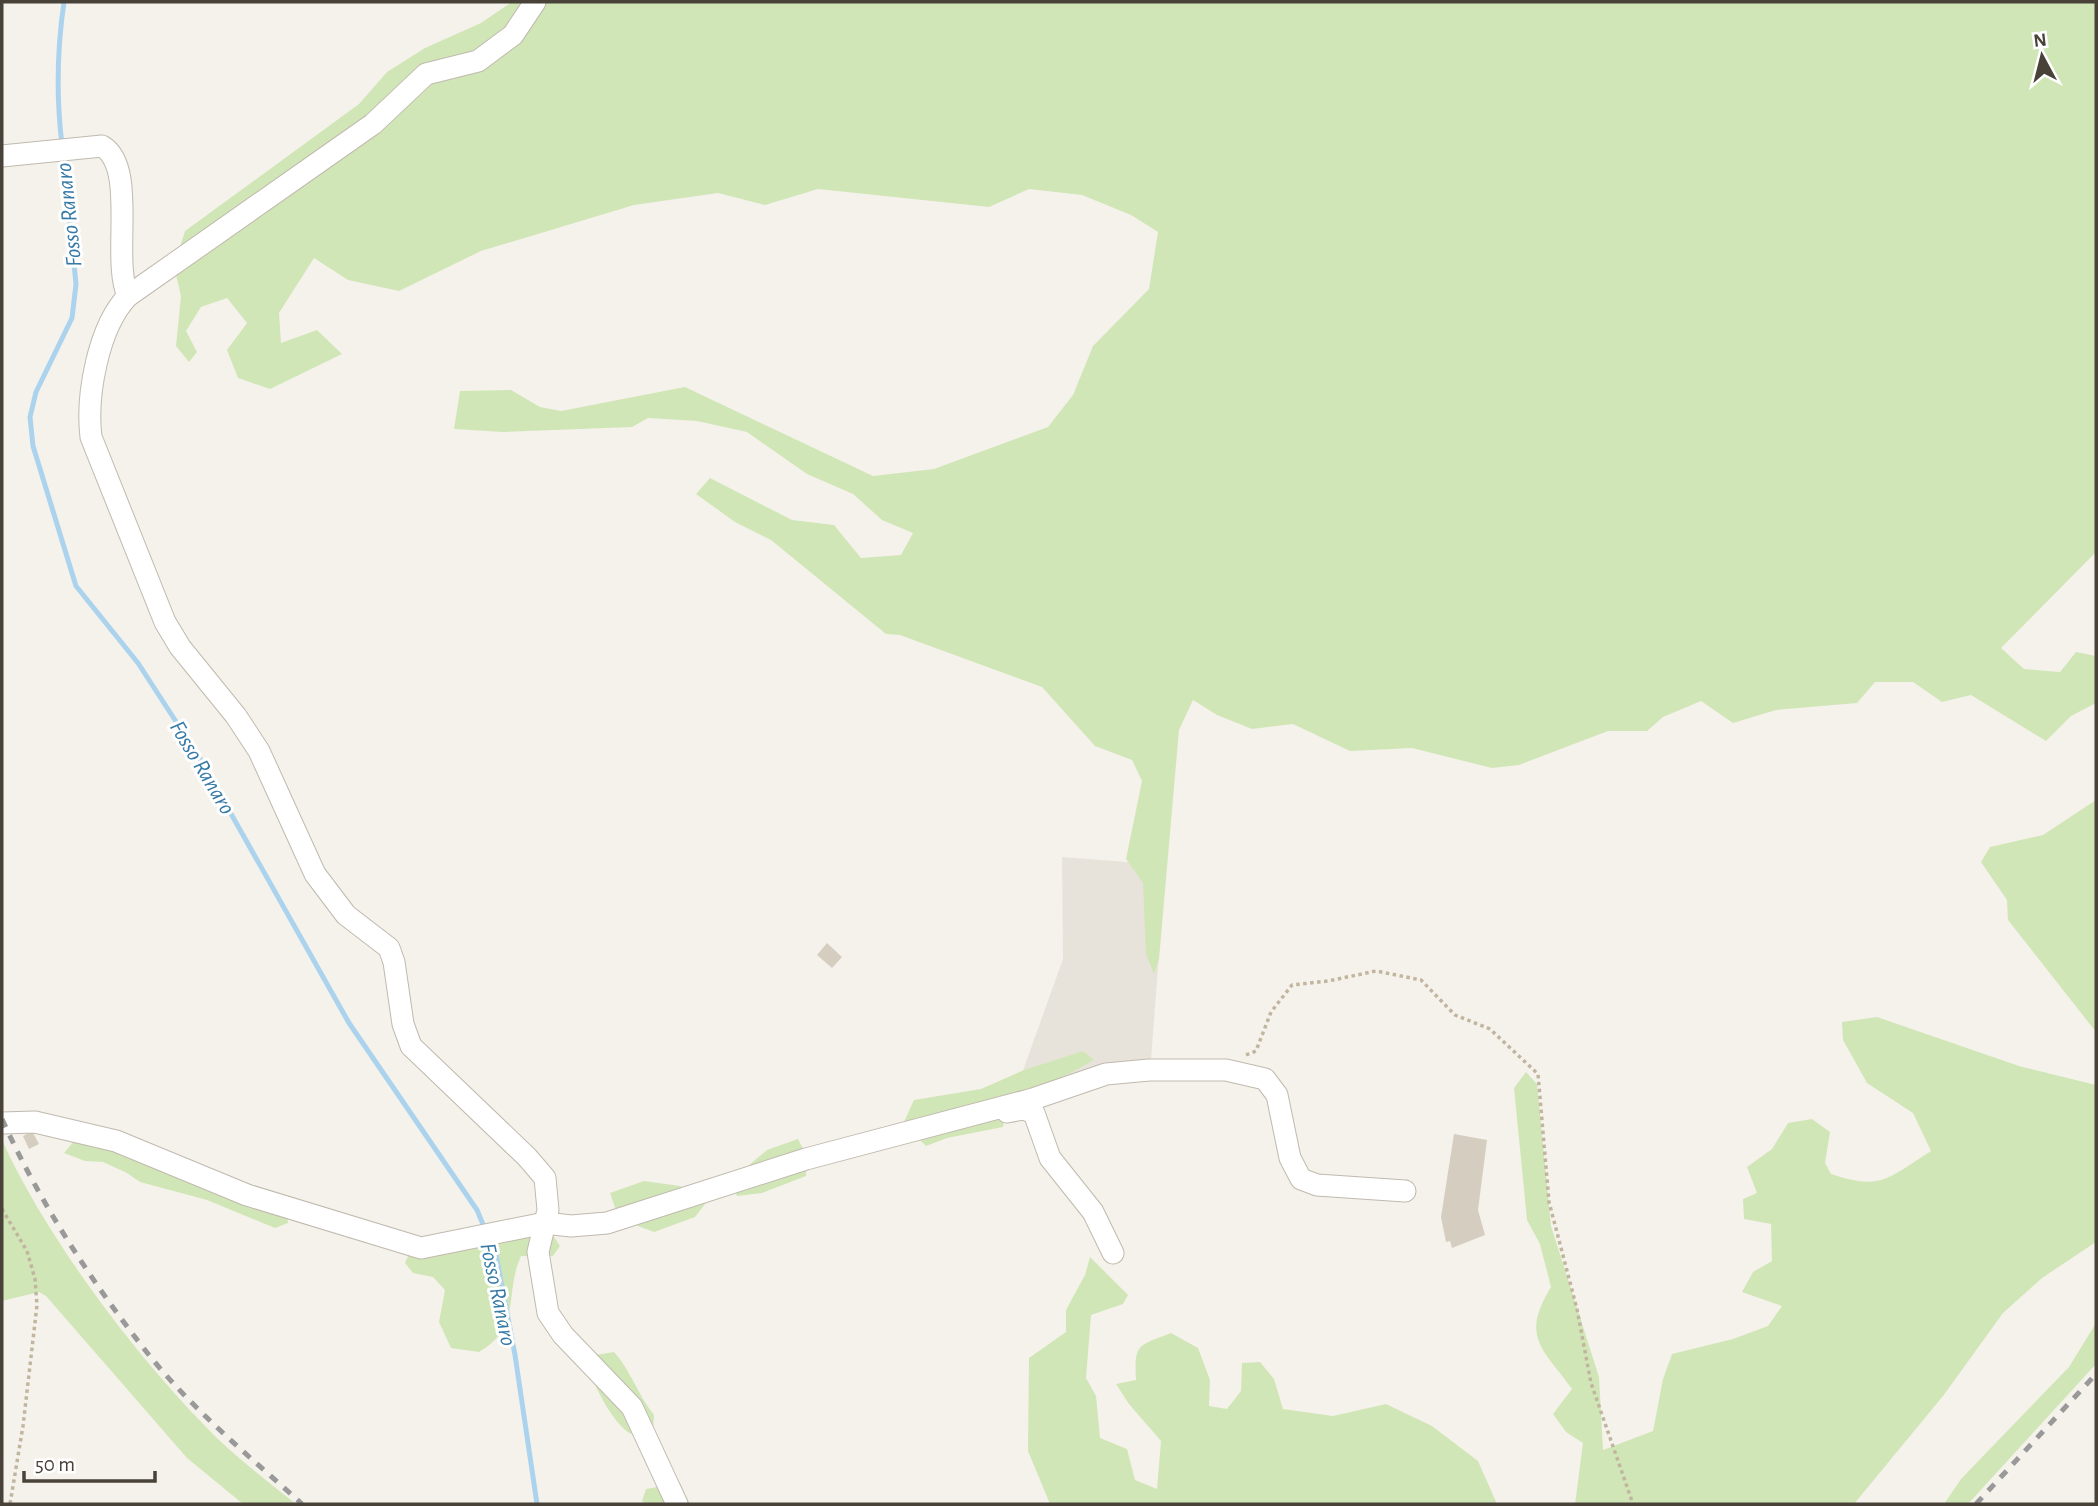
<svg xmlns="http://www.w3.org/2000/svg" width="2098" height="1506" viewBox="0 0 2098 1506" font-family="'Alegreya Sans',sans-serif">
  <rect width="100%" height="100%" fill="#f5f2eb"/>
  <polygon fill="#e8e3da" points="1062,857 1166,865 1151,1059 1016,1090 1063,959"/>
  <g fill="#d1e6b7">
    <polygon points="512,2 2096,2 2096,552 2001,648 2024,669 2060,672 2076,652 2096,656 2096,703 2071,716 2046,741 1971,695 1942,702 1913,682 1875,682 1857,703 1776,710 1733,723 1701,701 1663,717 1647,731 1608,731 1519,765 1492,768 1412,748 1350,751 1293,724 1252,729 1217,715 1193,700 1179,730 1159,959 1154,974 1146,954 1143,883 1126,859 1142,781 1132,760 1095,746 1042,687 900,635 886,634 771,540 735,522 696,494 710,478 792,520 834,525 861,558 901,555 913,533 882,520 853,494 807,474 747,432 697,421 648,418 632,427 503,432 454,429 460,391 511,390 540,407 561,411 685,387 873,476 934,469 1048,427 1073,395 1093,346 1149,289 1158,232 1131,215 1082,195 1029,189 989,207 818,189 765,205 718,193 634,205 481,251 399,291 348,280 314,258 279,313 281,343 317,330 342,354 270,389 238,378 227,350 247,323 227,298 201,307 186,331 197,352 189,362 176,346 181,296 174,266 185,231 359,104 387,72 425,48 481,23"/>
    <polygon points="2096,800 2096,1032 2008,920 2007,900 1981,862 1990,847 2043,835"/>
    <path d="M 1877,1017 L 2019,1066 L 2096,1085 L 2096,1242 L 2042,1278 L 2003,1313 L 1943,1396 L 1854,1504 L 1575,1504 L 1583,1443 L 1566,1432 L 1553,1414 L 1572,1389 C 1543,1348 1520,1338 1551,1287 L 1540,1244 L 1527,1220 L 1514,1088 L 1526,1072 L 1537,1084 L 1551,1226 L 1599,1377 L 1603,1450 L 1653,1431 L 1663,1379 L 1672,1354 L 1733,1339 L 1768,1326 L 1782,1306 L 1742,1292 L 1753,1272 L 1772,1261 L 1771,1224 L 1744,1219 L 1743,1199 L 1757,1193 L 1747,1167 L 1772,1149 L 1788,1123 L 1812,1119 L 1830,1132 L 1825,1163 L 1831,1174 C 1882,1191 1888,1178 1931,1151 L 1913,1113 L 1867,1083 L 1843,1040 L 1842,1022 Z"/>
    <path d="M 1083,1051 L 1094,1060 C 1084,1065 1074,1072 1064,1076 C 1034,1091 1011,1089 1003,1127 L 947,1138 L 926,1146 L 903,1124 L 914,1100 L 981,1089 L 1024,1070 Z"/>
    <polygon points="798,1139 807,1156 806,1176 762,1193 737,1196 730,1181 767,1150"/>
    <path d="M 2,1140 C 48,1241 139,1361 218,1439 C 242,1462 270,1483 296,1504 L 243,1504 L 187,1458 L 46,1296 L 39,1292 L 2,1301 Z"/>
    <polygon points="74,1141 93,1142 287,1214 288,1223 275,1228 207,1200 140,1182 127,1173 103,1162 85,1161 64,1153"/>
    <polygon points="644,1181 680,1186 705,1204 695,1217 654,1232 619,1219 610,1193"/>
    <path d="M 537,1233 L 553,1235 L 560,1246 L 553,1256 L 521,1256 C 504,1294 522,1327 479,1352 L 451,1348 L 439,1322 L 445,1290 L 433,1277 L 413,1273 L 405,1263 L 408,1256 L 438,1254 Z"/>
    <path d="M 1090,1257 L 1128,1295 L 1123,1304 L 1091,1315 L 1086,1378 L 1096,1396 L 1100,1438 L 1127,1449 L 1135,1480 L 1157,1489 L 1161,1441 L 1129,1404 L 1116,1384 L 1136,1380 C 1134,1343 1138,1346 1171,1333 L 1198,1348 L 1210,1380 L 1209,1406 L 1227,1409 L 1241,1391 L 1242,1363 L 1260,1362 L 1274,1379 L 1283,1409 L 1333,1416 L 1386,1404 L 1432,1426 L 1478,1461 L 1497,1504 L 1050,1504 L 1028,1451 L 1029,1358 L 1066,1332 L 1066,1310 L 1085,1275 Z"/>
    <polygon points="2096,1323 2096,1364 1968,1504 1944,1504 1961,1479 2069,1367"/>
    <path d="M 614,1352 C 631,1371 638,1395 654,1415 L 653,1433 C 648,1434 641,1437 637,1436 C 617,1434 593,1383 587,1366 L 595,1355 Z"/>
    <polygon points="680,1483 690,1504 646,1504 642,1501 646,1489"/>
  </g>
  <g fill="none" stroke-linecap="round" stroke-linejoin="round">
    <g stroke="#acd3ed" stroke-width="5">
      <path d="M 62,145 C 56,96 57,50 64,2"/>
      <polyline points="63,154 76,284 72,318 36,392 30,417 33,446 76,586 138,663 199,757 349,1023 477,1210 485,1229"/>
      <polyline points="489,1238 496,1255 515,1355 537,1504"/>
    </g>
  </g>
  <g fill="#d6cdc1">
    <polygon points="827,943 842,957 832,968 817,955"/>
    <polygon points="32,1131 39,1144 29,1149 23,1136"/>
    <polygon points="1454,1134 1487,1140 1478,1210 1485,1235 1452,1248 1450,1241 1446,1242 1441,1217"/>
  </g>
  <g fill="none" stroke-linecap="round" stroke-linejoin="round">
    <defs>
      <g id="minor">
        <path d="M 535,2 L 513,35 L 478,61 L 426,74 L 373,124 L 128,296 C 98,327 86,396 91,437 L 165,622 L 180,647 L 236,716 L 259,751 L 315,874 L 346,915 L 389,948 L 394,962 L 403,1024 L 411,1046 L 527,1157 L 545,1178 L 548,1210 L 538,1252 L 548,1313 L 563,1335 L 632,1407 L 677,1504"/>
        <path d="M 2,156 L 102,146 C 138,167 111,259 128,296"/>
        <polyline points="1007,1112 1023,1109 1034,1113 1050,1158 1093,1212 1113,1253"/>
        <polyline points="2,1123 35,1122 116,1141 247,1195 421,1248 545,1223 571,1226 607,1223 806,1159 1033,1099 1106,1074 1149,1070 1226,1070 1265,1079 1277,1095 1290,1158 1301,1179 1317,1185 1405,1191"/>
      </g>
    </defs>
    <use href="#minor" stroke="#c0b9ae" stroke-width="23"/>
    <g stroke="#c1b5a0" stroke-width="3.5" stroke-dasharray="3.5 3.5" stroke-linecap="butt">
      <polyline points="1246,1055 1256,1051 1271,1012 1292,985 1328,981 1376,971 1421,980 1455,1015 1490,1029 1538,1074 1549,1202 1577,1309 1591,1383 1633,1504"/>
      <polyline points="2,1209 27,1251 35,1279 37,1305 23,1426 10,1504"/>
    </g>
    <use href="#minor" stroke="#fff" stroke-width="21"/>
    <g stroke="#999" stroke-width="5" stroke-dasharray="9 9" stroke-linecap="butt">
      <path d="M 2,1119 C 40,1203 92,1283 149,1355 C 193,1410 250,1457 302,1504"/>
      <polyline points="1976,1504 2096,1374"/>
    </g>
  </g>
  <g text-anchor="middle" stroke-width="6" stroke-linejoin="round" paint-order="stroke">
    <g font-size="23" font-style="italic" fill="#367aa7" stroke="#fff">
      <text transform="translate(68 215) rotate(-96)" y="8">Fosso Ranaro</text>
      <text transform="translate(203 767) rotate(59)" y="8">Fosso Ranaro</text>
      <text transform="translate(499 1294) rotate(78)" y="8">Fosso Ranaro</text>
    </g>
  </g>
  <rect width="2098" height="1506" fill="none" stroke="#494239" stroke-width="7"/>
  <g transform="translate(2042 56) rotate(353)" stroke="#ffffff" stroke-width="5" paint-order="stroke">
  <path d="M0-5L12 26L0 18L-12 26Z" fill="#494239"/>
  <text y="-10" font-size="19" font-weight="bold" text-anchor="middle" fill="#494239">N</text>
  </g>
  <path d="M24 1471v10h131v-10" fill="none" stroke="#494239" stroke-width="3.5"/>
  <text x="35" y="1471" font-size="21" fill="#494239" stroke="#ffffff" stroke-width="5" paint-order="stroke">50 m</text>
</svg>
